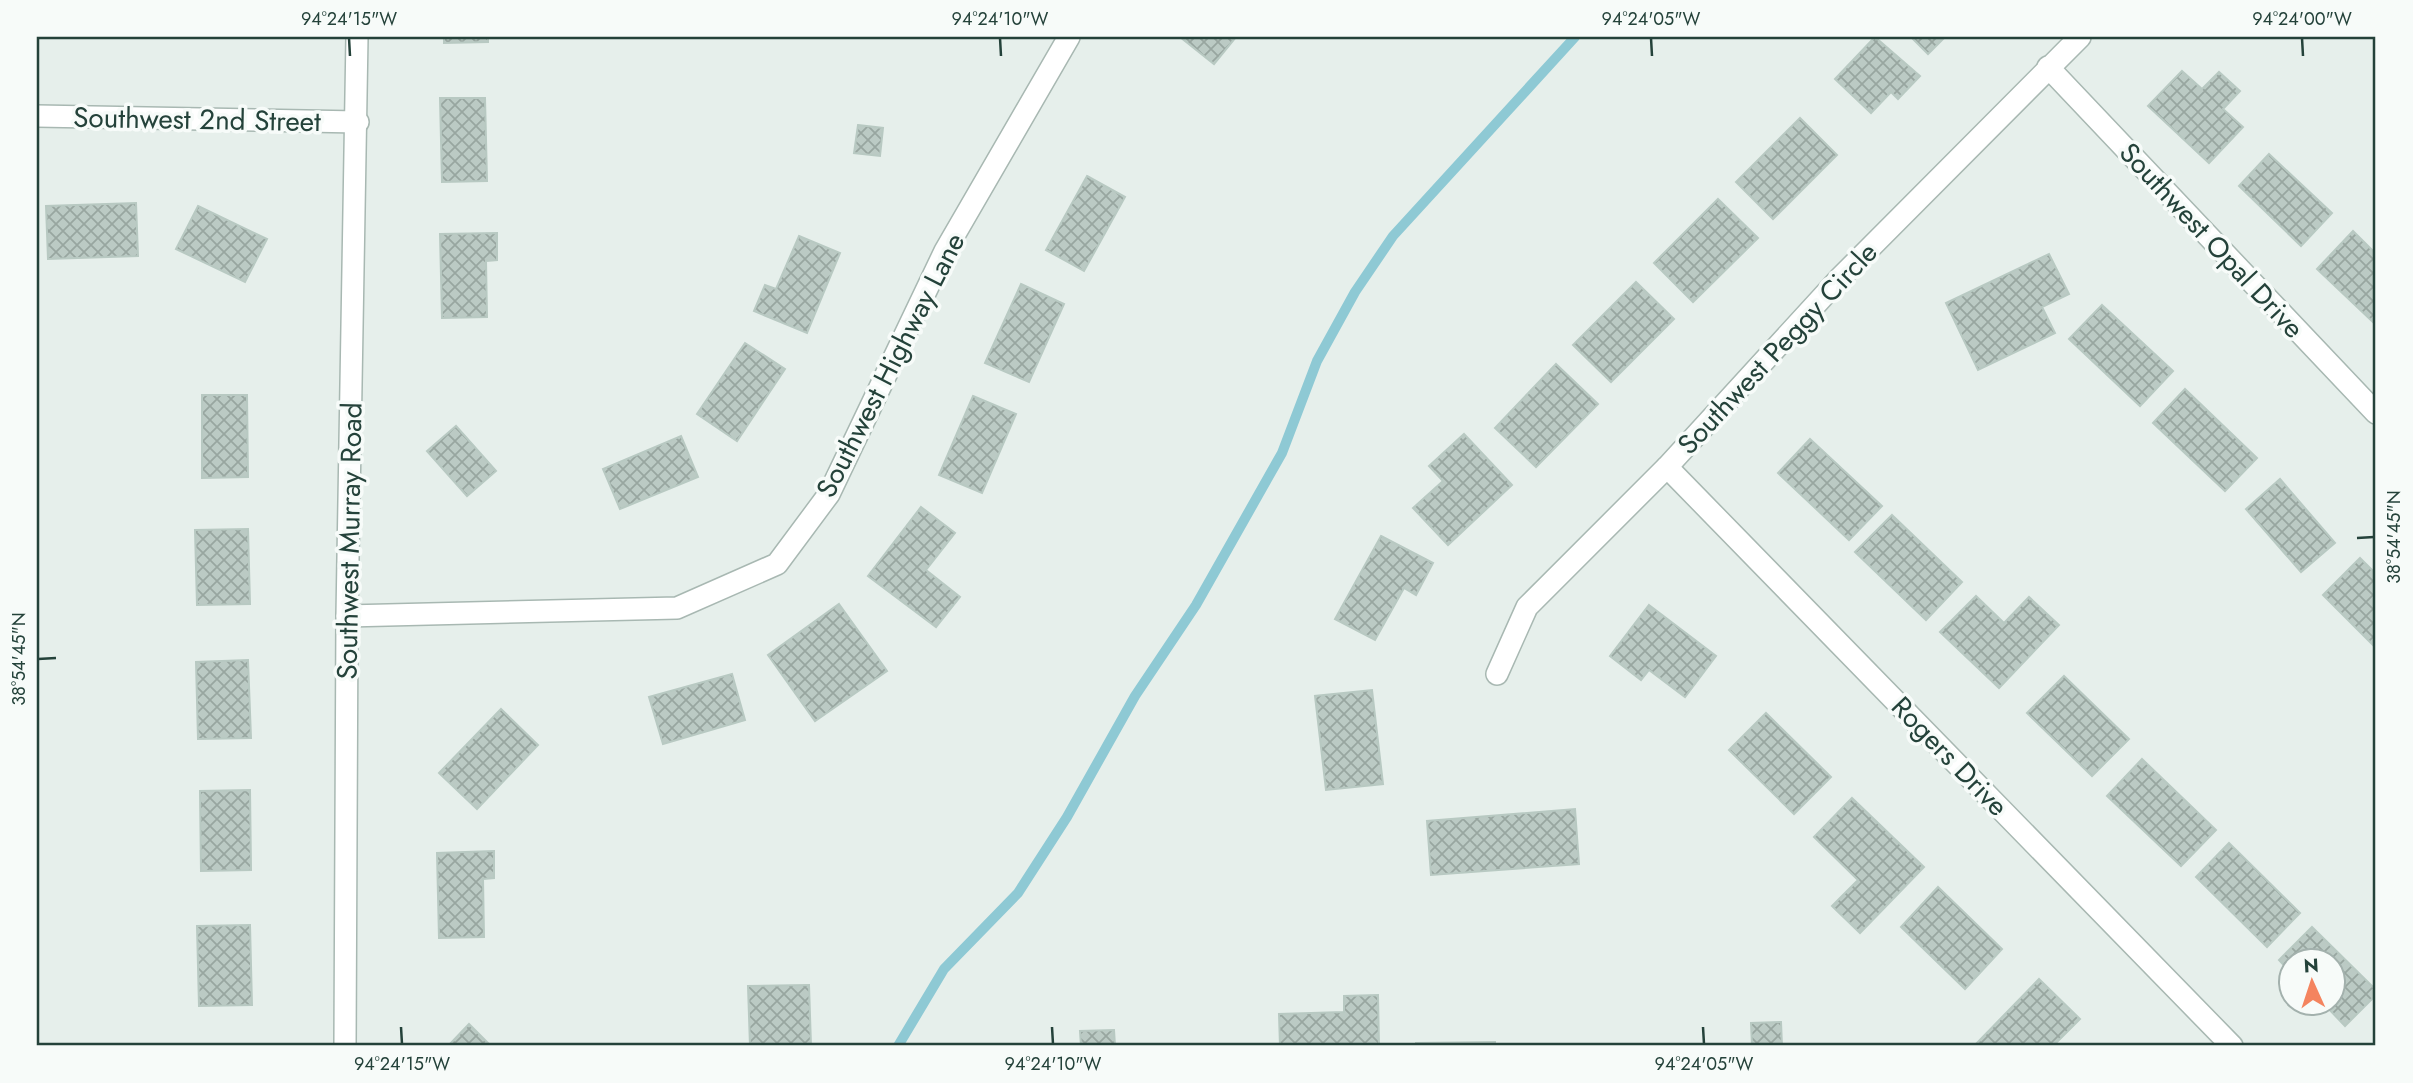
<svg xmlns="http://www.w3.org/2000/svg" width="2413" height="1083" viewBox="0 0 2413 1083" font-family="Jost,sans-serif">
  <defs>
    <pattern id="building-cross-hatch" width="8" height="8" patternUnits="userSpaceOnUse" patternTransform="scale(1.75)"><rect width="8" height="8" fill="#bbcac4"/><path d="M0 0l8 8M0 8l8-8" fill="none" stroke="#98a6a0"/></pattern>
  </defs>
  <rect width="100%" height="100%" fill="#e6efeb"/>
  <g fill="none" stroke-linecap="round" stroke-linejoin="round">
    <polyline stroke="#8ec9d4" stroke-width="10" points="898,1046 944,969 1018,893 1067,817 1135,696 1196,605 1282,453 1317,361 1355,292 1393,236 1575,37"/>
  </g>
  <g fill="url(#building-cross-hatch)" stroke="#b8c9c2" stroke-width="2">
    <polygon points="444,37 488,37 488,42 444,43"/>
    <polygon points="1180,37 1236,37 1214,64"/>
    <polygon points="1875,37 1920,76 1898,99 1891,92 1871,113 1835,79"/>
    <polygon points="1911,37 1945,37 1928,54"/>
    <polygon points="2182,71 2202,89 2219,72 2240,91 2223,109 2243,127 2209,163 2148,106"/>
    <polygon points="440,98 485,98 487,181 442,182"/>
    <polygon points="1800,118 1837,155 1773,219 1736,182"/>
    <polygon points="858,125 883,128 880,156 854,153"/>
    <polygon points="2269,154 2332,213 2301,246 2239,186"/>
    <polygon points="1087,176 1125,197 1084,271 1046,250"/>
    <polygon points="1718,199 1758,238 1693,302 1654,263"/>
    <polygon points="136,203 138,256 48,259 46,206"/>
    <polygon points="198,206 267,239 245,282 176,249"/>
    <polygon points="2353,231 2376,254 2376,325 2317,269"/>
    <polygon points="497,233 497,260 486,261 487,317 442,318 440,234"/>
    <polygon points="799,236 840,253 807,333 754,311 765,285 776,289"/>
    <polygon points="2049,254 2069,294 2042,307 2055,333 1978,370 1946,303"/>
    <polygon points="1636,282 1674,319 1611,382 1573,345"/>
    <polygon points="1021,284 1064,304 1029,382 985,363"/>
    <polygon points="2102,305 2173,371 2140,406 2069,339"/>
    <polygon points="745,343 785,369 737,441 697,414"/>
    <polygon points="1556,364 1598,404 1536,467 1495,428"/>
    <polygon points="2185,389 2257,458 2225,491 2153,423"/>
    <polygon points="202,395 247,395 248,477 202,478"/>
    <polygon points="973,396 1016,414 982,493 939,475"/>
    <polygon points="456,426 496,471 467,496 427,451"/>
    <polygon points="1464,434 1512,485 1448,545 1413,508 1443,481 1429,466"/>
    <polygon points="681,436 698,477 620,509 603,469"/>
    <polygon points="1810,439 1882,506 1849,540 1778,473"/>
    <polygon points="2280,479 2335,543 2301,572 2246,509"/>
    <polygon points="921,507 955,533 926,570 960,597 936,627 868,576"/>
    <polygon points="1892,515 1962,582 1926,620 1855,552"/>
    <polygon points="248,529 250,604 197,605 195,530"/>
    <polygon points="1381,536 1433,563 1416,595 1404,588 1375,640 1335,619"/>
    <polygon points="2360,558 2376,574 2376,648 2323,595"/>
    <polygon points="1976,596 2004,623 2029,597 2059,625 1999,688 1940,632"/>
    <polygon points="839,604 887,671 815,721 768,655"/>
    <polygon points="1649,605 1716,656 1685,697 1649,670 1641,680 1610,656"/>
    <polygon points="248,660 251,738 198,739 196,662"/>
    <polygon points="732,674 745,720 663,744 649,697"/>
    <polygon points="2064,676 2129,739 2092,776 2027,713"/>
    <polygon points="1372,690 1383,784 1326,790 1315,696"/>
    <polygon points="501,709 538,745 477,809 439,773"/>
    <polygon points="1766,713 1831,777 1794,814 1729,750"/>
    <polygon points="2142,759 2216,830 2181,866 2107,796"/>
    <polygon points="250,790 251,870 201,871 200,791"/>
    <polygon points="1852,798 1924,867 1860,933 1832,906 1858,880 1814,837"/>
    <polygon points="1575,809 1579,864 1431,875 1427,821"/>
    <polygon points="2229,843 2300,913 2267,947 2196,877"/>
    <polygon points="494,851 494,878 483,879 484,937 439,938 437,853"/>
    <polygon points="1938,887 2002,949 1965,989 1901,927"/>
    <polygon points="250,925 252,1005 199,1006 197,926"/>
    <polygon points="2312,927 2376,990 2376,995 2345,1026 2322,1002 2332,1002 2332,960 2290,960 2290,972 2279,960"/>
    <polygon points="2039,979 2080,1019 2053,1046 1974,1046"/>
    <polygon points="809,985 811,1046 750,1046 748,986"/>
    <polygon points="1378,995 1379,1046 1280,1046 1279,1014 1344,1012 1344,996"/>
    <polygon points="1781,1022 1782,1046 1752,1046 1751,1023"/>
    <polygon points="469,1024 491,1046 448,1046"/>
    <polygon points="1114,1030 1115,1046 1038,1046 1081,1046 1080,1031"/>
    <polygon points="1495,1042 1495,1046 1416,1046 1416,1043"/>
  </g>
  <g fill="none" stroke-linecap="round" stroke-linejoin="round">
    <defs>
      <g id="minor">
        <polyline points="2048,67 2376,413"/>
        <polyline points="37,116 358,122"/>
        <polyline points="1667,467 2232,1046"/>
        <polyline points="347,616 677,608 777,564 829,494 945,251 1069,37"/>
        <polyline points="1497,674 1527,607 1667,467 1839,279 2080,37"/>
        <polyline points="345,1046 347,616 357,37"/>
      </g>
    </defs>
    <use href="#minor" stroke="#a8b8b2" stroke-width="24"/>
    <use href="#minor" stroke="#fff" stroke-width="21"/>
  </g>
  <path fill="none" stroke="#24423a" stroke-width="2.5" d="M 349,38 L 350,56M 1000,38 L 1001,56M 1651,38 L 1652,56M 2302,38 L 2303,56M 2357,538 L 2374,537M 38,659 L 56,658M 401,1027 L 402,1044M 1052,1027 L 1053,1044M 1703,1027 L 1704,1044"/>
  <g text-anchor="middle" stroke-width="7" stroke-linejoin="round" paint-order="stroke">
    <g font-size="28" fill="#24423a" stroke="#f7fbf9">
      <text transform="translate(197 119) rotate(1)" y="10">Southwest 2nd Street</text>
      <text transform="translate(2212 240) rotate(47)" y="10">Southwest Opal Drive</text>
      <text transform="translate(1777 348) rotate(-47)" y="10">Southwest Peggy Circle</text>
      <text transform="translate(890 365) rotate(-63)" y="10">Southwest Highway Lane</text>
      <text transform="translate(349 541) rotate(-89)" y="10">Southwest Murray Road</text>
      <text transform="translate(1950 756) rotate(46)" y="10">Rogers Drive</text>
    </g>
  </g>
  <rect width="2413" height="1083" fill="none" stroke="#f7fbf9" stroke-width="77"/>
  <g transform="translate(2312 982) rotate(357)"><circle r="33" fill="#f7fbf9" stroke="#a3b1ad" stroke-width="2"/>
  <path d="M0-5L12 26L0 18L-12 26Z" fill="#f4845f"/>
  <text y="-10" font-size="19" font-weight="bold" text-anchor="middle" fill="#24423a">N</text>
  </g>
  <rect x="38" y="38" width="2336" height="1006" fill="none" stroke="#24423a" stroke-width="2.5"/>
  <g font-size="18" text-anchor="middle" fill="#24423a">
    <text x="349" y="25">94°24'15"W</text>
    <text x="1000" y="25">94°24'10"W</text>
    <text x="1651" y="25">94°24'05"W</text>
    <text x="2302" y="25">94°24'00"W</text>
    <text transform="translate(2394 537) rotate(-90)" y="6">38°54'45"N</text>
    <text transform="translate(19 659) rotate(-90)" y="6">38°54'45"N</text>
    <text x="402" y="1070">94°24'15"W</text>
    <text x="1053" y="1070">94°24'10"W</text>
    <text x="1704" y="1070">94°24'05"W</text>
  </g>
</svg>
